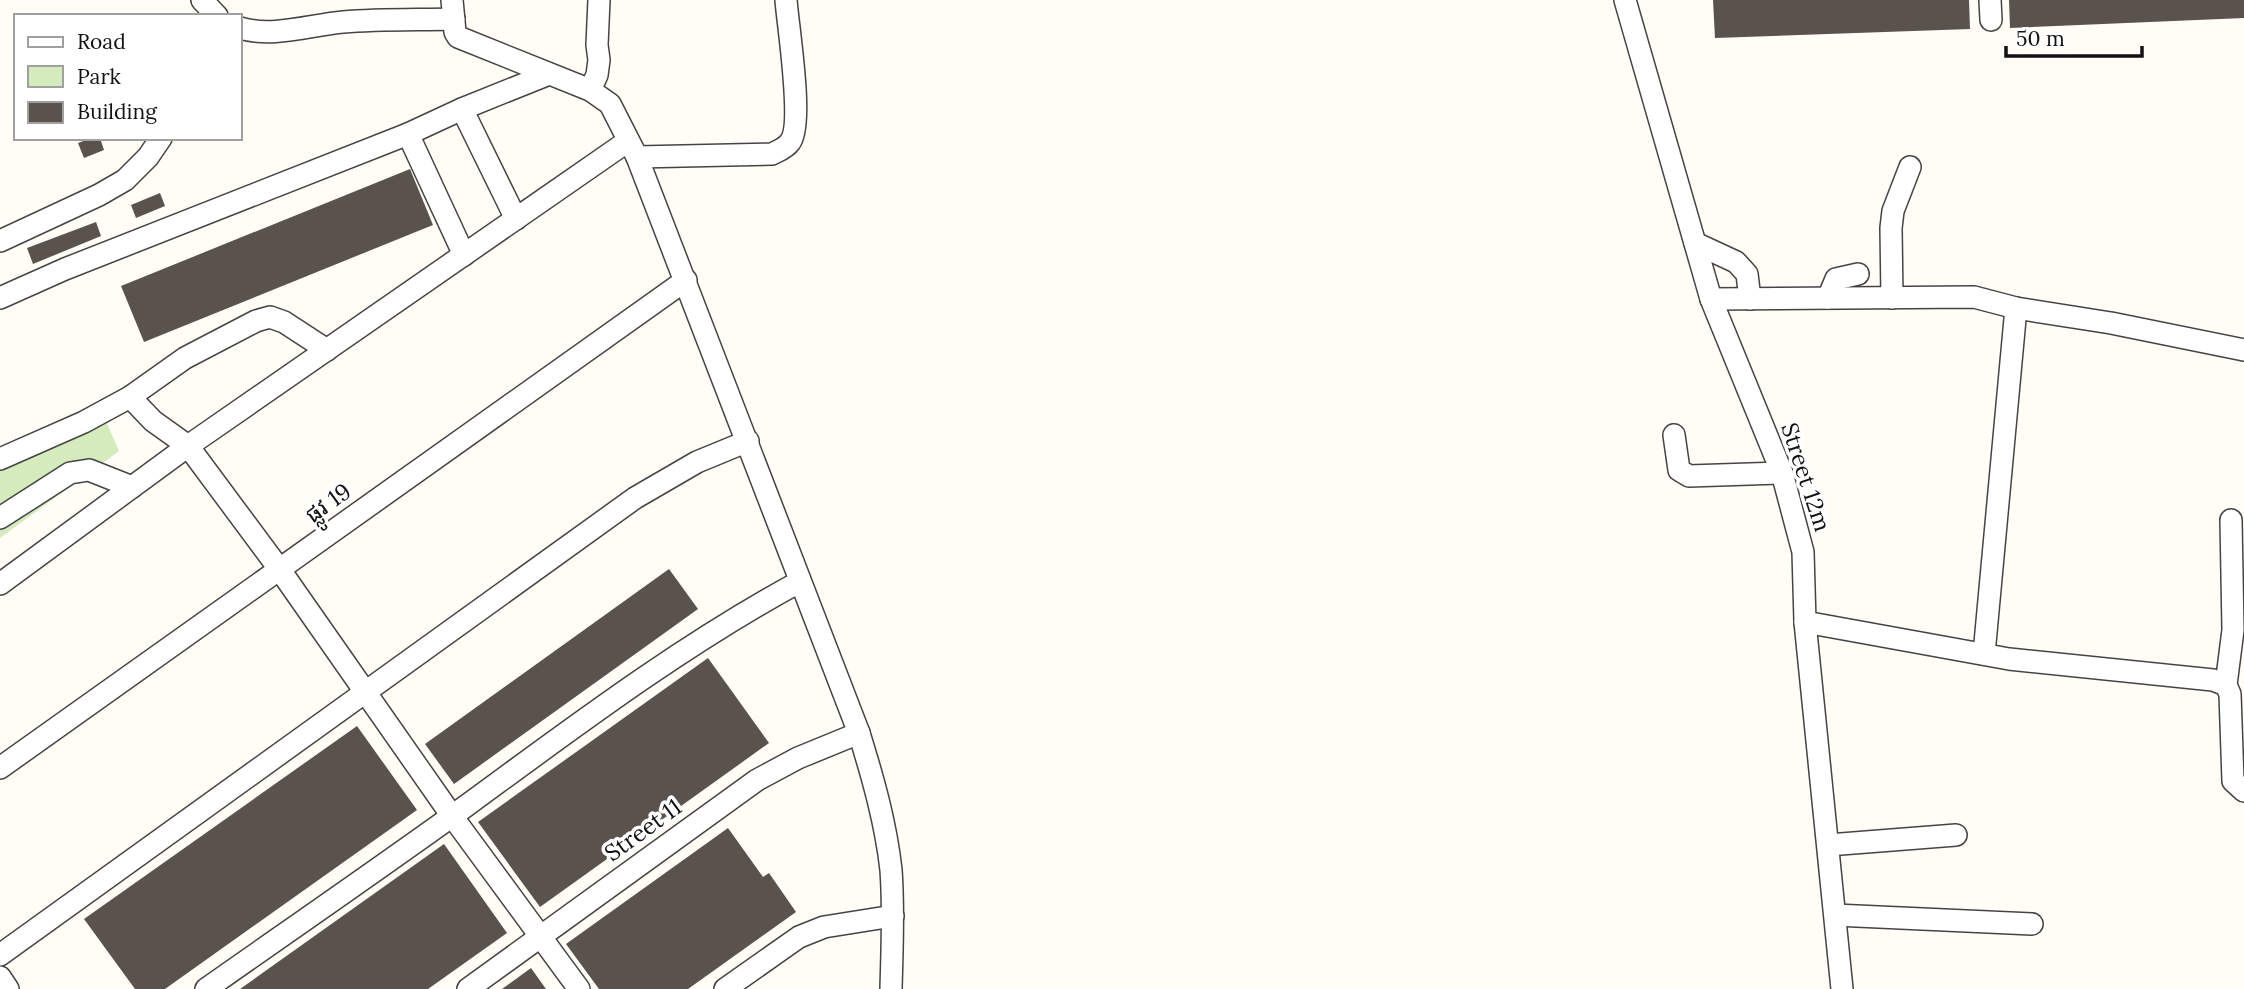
<svg xmlns="http://www.w3.org/2000/svg" width="2244" height="989" viewBox="0 0 2244 989" font-family="Lora,'Noto Sans Khmer',serif">
  <rect width="100%" height="100%" fill="#fffdf5"/>
  <polygon fill="#d5ebbd" points="102,412 119,451 0,538 0,459"/>
  <g fill="#5a524d">
    <polygon points="1713,0 1969,0 1970,29 1715,38"/>
    <polygon points="2009,0 2244,0 2244,18 2010,28"/>
    <polygon points="92,138 100,138 104,150 84,158 78,143"/>
    <polygon points="410,169 433,225 144,342 121,286"/>
    <polygon points="160,193 165,206 136,218 131,205"/>
    <polygon points="96,222 101,236 33,264 27,248"/>
    <polygon points="669,569 698,609 454,784 425,744"/>
    <polygon points="708,658 769,743 540,907 478,822"/>
    <polygon points="357,726 417,810 165,989 135,989 84,919"/>
    <polygon points="728,828 763,877 769,873 796,912 688,989 599,989 566,944"/>
    <polygon points="444,844 507,933 428,989 240,989"/>
    <polygon points="531,968 546,989 502,989"/>
  </g>
  <g fill="none" stroke-linecap="round" stroke-linejoin="round">
    <defs>
      <g id="minor">
        <polyline points="202,0 217,16"/>
        <path d="M 452,0 L 455,32 L 458,37 L 590,90 L 610,104 L 637,157 L 859,733 C 873,778 886,824 891,870 C 894,910 892,949 891,989"/>
        <polyline points="1625,0 1711,299 1782,473 1803,552 1805,622 1842,989"/>
        <polyline points="1990,0 1991,20"/>
        <path d="M 240,28 C 272,38 310,25 343,22 C 380,19 417,20 454,19"/>
        <polyline points="590,90 597,75 599,60 597,45 599,0"/>
        <polyline points="462,109 516,219"/>
        <polyline points="408,134 464,255"/>
        <path d="M 637,157 L 772,154 C 778,151 786,148 790,142 C 804,124 788,27 786,0"/>
        <polyline points="0,241 99,195 125,180 148,157 161,138"/>
        <polyline points="1695,243 1736,262 1747,274 1750,299"/>
        <polyline points="0,298 65,269 408,134 462,109 549,74"/>
        <polyline points="1828,298 1836,279 1858,274"/>
        <polyline points="1892,298 1891,228 1893,211 1910,167"/>
        <polyline points="1711,299 1974,297 2016,308 2111,323 2244,350"/>
        <polyline points="130,397 153,421 188,446 280,570 452,816 579,989"/>
        <polyline points="1674,435 1679,470 1689,476 1782,473"/>
        <polyline points="0,459 84,422 130,397 185,358 256,321 270,317 284,322 327,350"/>
        <polyline points="0,518 70,473 89,470 132,487"/>
        <polyline points="2231,520 2233,630 2226,685 2230,694 2233,781 2244,791"/>
        <polyline points="0,584 188,446 628,141"/>
        <polyline points="1805,622 2009,659 2213,680 2226,685"/>
        <polyline points="1984,654 2016,308"/>
        <polyline points="0,768 686,280"/>
        <polyline points="1828,845 1956,835"/>
        <polyline points="1835,915 2032,924"/>
        <polyline points="0,955 635,498 697,462 748,441"/>
        <polyline points="0,977 8,989"/>
        <path d="M 206,989 C 293,928 380,868 466,806 C 574,727 681,646 799,582"/>
        <polyline points="468,989 757,780 798,758 859,733"/>
        <polyline points="725,989 799,937 824,927 893,916"/>
      </g>
    </defs>
    <use href="#minor" stroke="#444" stroke-width="24"/>
    <use href="#minor" stroke="#fff" stroke-width="21"/>
  </g>
  <g text-anchor="middle" stroke-width="7" stroke-linejoin="round" paint-order="stroke">
    <g font-size="23" fill="#111" stroke="#fff">
      <text transform="translate(1806 477) rotate(72)" y="8">Street 12m</text>
      <text transform="translate(328 503) rotate(-36)" y="8">ផ្លូវ 19</text>
      <text transform="translate(643 830) rotate(-36)" y="8">Street 11</text>
    </g>
  </g>
  <rect x="14" y="14" width="228" height="126" fill="#ffffff" stroke="#a0a0a0" stroke-width="2"/>
  <rect x="28" y="37" width="35" height="10" fill="#ffffff" stroke="#a0a0a0" stroke-width="2"/>
  <text x="77" y="49" font-size="21" fill="#111111">Road</text>
  <rect x="28" y="66" width="35" height="21" fill="#d5ebbd" stroke="#a0a0a0" stroke-width="2"/>
  <text x="77" y="84" font-size="21" fill="#111111">Park</text>
  <rect x="28" y="102" width="35" height="21" fill="#5a524d" stroke="#a0a0a0" stroke-width="2"/>
  <text x="77" y="119" font-size="21" fill="#111111">Building</text>
  <path d="M2006 46v10h136v-10" fill="none" stroke="#111111" stroke-width="3.5"/>
  <text x="2016" y="46" font-size="21" fill="#111111" stroke="#ffffff" stroke-width="5" paint-order="stroke">50 m</text>
</svg>
